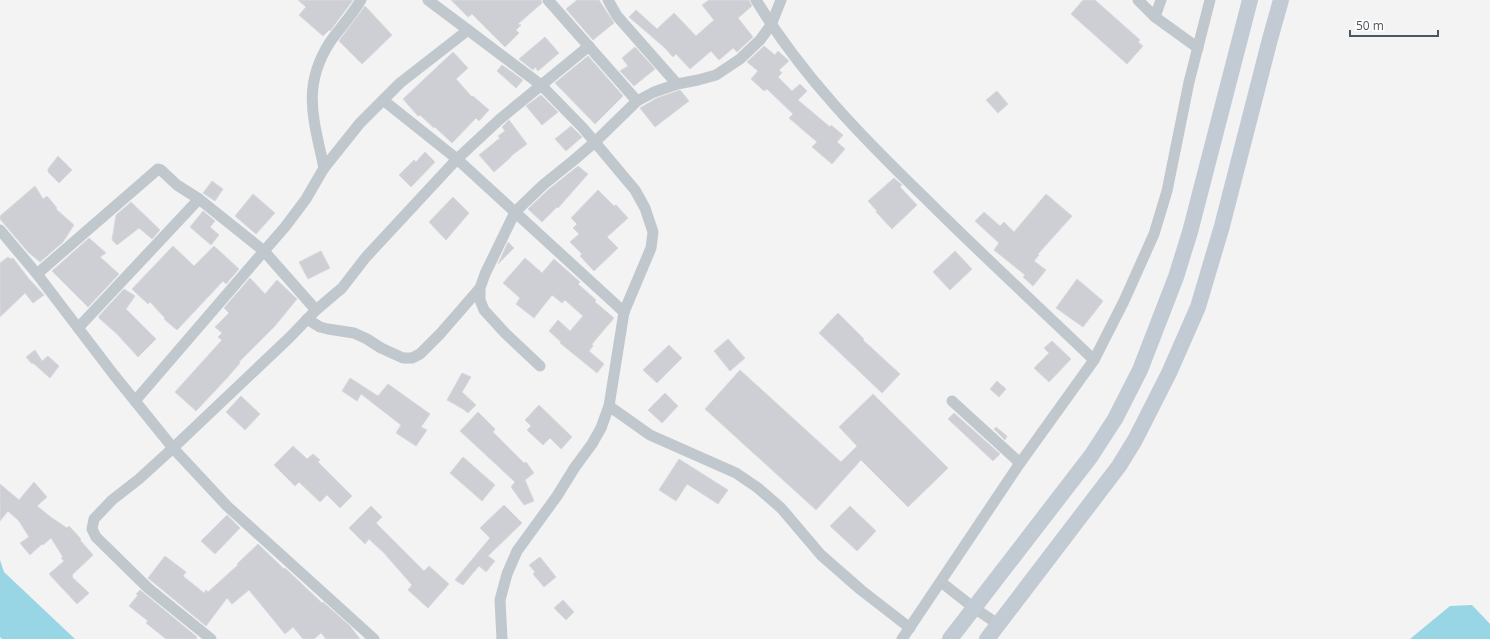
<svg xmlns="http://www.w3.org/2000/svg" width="1490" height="639" viewBox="0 0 1490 639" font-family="'Open Sans',sans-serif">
  <rect width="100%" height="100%" fill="#f4f3f3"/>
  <g fill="#98d6e5">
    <polygon points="0,560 4,572 75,639 2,639 0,637"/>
    <polygon points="1472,605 1490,624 1490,639 1410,639 1450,606"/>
  </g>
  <g fill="#cdcfd4" stroke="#d7d9dd">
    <polygon points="298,0 353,0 330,31 329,30 323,36 299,15 306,7"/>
    <polygon points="451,0 541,0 542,3 518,24 521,25 516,30 519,33 505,47 472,14 468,17"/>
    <polygon points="577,0 599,0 614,23 593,40 566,9"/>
    <polygon points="709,0 749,0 752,6 738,18 753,37 737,52 733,48 719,60 711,51 690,69 676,54 673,57 665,48 629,17 636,10 657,29 674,13 696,36 714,20 702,5"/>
    <polygon points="1083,0 1095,0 1140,40 1138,42 1143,46 1127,64 1071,14"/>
    <polygon points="365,6 392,35 362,64 339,41"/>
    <polygon points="545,37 559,53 538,71 535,67 533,70 519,59"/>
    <polygon points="764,46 775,55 778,51 789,61 779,70 782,73 778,77 792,91 800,84 807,91 798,100 830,127 831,125 843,135 837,142 845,149 832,164 812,147 817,142 789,118 793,114 767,89 764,91 751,79 758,71 747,62"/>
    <polygon points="635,47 655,69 634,86 620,71 628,66 622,58"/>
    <polygon points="453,52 468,68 456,79 472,97 473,96 489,110 479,121 476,118 452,143 435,127 434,128 420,115 418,116 403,99"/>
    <polygon points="588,56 623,96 595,124 555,83"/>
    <polygon points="502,65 523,80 516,88 497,71"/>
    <polygon points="680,90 689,101 655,127 640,108 657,98"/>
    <polygon points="997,91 1008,104 998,113 986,100"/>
    <polygon points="541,95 558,112 542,125 526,106"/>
    <polygon points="509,120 527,144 511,156 511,157 494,172 479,155 500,138 498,136 505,131 502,127"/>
    <polygon points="571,126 582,137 566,151 555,139"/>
    <polygon points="425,152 435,162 411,187 399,175 414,160 416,162"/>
    <polygon points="58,156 72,170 59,183 48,172 48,169"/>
    <polygon points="578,166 588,174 558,208 557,207 542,222 528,209 548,190"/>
    <polygon points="894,178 902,185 900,187 917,205 892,229 876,212 877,211 868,201"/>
    <polygon points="212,181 223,189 215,201 203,193"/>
    <polygon points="35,186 43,199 47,196 57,208 56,209 74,225 63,242 40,262 28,252 0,219 0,216"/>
    <polygon points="598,190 614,206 616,205 628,218 607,237 618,248 594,271 580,256 582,254 570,242 579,234 573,228 577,224 571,218"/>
    <polygon points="253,194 275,213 256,234 235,216"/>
    <polygon points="1046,194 1072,216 1038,254 1039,255 1034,261 1046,270 1033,286 1023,277 1025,275 994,250 999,243 975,221 984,212 1000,226 1004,222 1014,232"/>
    <polygon points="453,197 469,213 446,240 429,222"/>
    <polygon points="131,202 160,230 152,239 139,228 117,245 112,240 116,215"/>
    <polygon points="203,211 215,221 210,227 219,235 211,245 190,227"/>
    <polygon points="89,238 106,253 100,257 119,274 88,307 52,271"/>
    <polygon points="508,242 514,248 498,264"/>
    <polygon points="173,246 194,266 214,246 239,269 226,284 223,281 177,330 164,319 165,318 150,302 148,304 132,289"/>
    <polygon points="321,251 330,268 308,279 299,262"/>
    <polygon points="955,251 972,269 950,290 933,272"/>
    <polygon points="8,257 11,259 13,258 29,279 44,295 33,303 25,293 0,317 0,263"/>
    <polygon points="525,258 542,273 554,259 580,282 578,284 596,300 595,302 614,318 592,344 593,346 589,351 604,364 597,373 560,343 561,342 549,331 558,320 570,331 583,316 565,300 562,303 552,295 534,318 516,304 520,298 503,283"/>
    <polygon points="250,278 265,294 277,280 297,299 274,327 239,362 240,363 227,378 196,411 175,392 222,340 218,337 222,333 215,327 229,313 224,308"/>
    <polygon points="1077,279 1103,301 1083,327 1056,308"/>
    <polygon points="124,289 135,296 126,309 156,339 138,357 117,334 99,318 99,316"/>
    <polygon points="838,313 864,339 863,340 900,374 882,393 819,333"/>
    <polygon points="728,339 745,358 730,371 714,351"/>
    <polygon points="1052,341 1071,359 1049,382 1034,368 1049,353 1044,348"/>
    <polygon points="669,345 682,358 657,383 643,370"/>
    <polygon points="35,350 42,361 48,356 59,366 50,378 33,363 32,364 26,357"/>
    <polygon points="740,370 841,462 857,446 839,427 873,394 948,468 908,507 861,460 816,510 705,409"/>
    <polygon points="462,373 471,377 462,392 476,405 468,413 463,409 447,400"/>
    <polygon points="350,378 378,396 388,384 430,414 421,427 427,430 416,446 396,433 401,425 361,394 357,401 342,391"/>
    <polygon points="997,381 1006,389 999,397 990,389"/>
    <polygon points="665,393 678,406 662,423 648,410"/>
    <polygon points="241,396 260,414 245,430 226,412"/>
    <polygon points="539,405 572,437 561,449 550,438 543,445 527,430 531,426 525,420"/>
    <polygon points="478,412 495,429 493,432 524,463 526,462 534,473 525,480 534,501 524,505 511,487 515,482 460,431"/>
    <polygon points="954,413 1000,454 993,461 948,419"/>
    <polygon points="996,427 1007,436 1005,440 994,429"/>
    <polygon points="293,446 307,459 313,454 320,460 318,462 352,496 340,508 327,495 320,502 299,482 295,486 274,465"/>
    <polygon points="463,457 495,485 482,501 450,473"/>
    <polygon points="679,459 728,490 718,504 687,484 676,501 659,490"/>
    <polygon points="34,482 47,497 37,506 52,518 67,528 69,526 81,539 80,540 93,555 72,575 73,576 72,577 89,593 77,604 49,574 64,561 61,558 63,557 51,538 43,545 42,544 30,555 20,543 29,537 19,521 8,511 0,521 0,484 19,500"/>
    <polygon points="504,505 522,523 488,556 495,561 486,572 479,566 463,585 455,580 490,538 480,528"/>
    <polygon points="371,506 382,517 376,523 424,571 429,566 449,584 428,608 408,590 412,585 384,553 369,539 365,544 349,528"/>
    <polygon points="850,506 876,531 857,551 830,526"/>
    <polygon points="227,515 240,528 215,554 201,541"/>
    <polygon points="258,544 284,569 285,568 322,603 323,602 350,626 360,639 326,639 321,633 314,639 303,639 293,627 285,634 249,590 232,604 227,598 206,626 148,578 165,556 186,572 183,576 204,593 206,590 208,592 238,565 237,564"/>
    <polygon points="540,557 556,577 544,587 533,574 535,572 529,565"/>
    <polygon points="140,590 197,637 196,639 166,639 146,623 148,621 129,606 138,595 136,594"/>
    <polygon points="563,600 574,612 566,620 554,608"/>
  </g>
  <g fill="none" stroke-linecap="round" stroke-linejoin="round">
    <g stroke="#c0c7cd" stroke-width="11">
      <polyline points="428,0 468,30"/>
      <polyline points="548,0 637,101"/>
      <polyline points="608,0 617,16 677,84"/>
      <path d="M 756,0 C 802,76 862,137 925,198 C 980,253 1038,306 1094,360"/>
      <polyline points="1138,0 1155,17 1198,48"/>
      <polyline points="1155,17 1161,0"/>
      <polyline points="383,100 457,159 624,312"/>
      <path d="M 324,168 C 314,120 301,87 330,42 C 340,28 352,15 361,0"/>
      <polyline points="0,230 37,274 114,375 135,401 173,448 227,506 374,639"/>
      <polyline points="37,274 158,169 161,170 177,185 199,199 264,251 135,401"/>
      <polyline points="316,310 264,251 285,227 306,199 324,168 360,123 400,83 468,30 541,85 583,128 635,190 645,208 653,232 651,248 624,312 609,406 601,428 592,444 575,467 557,496 517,551 507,574 500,600 502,639"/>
      <polyline points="307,319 320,327 328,329 354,333 367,339 381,348 403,358 412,358 420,354 440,334 480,288"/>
      <polyline points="78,328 199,199"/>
      <polyline points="540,366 505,333 484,310 480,300 480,288 485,274 515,212 543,185 574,160 595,142 637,101 654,92 677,84 698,80 716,75 740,59 760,40 771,25 781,0"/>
      <polyline points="952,401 1020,463"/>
      <polyline points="609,406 650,435 736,473 758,488 781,508 821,555 861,590 910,628"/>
      <polyline points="941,582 974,608 998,624"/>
      <polyline points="211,639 148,588 96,537 92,529 94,519 112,500 139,479 173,448 289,338 316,310 342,288 366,257 457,159 500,119 589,46"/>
      <polyline points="902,639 1020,463 1094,360 1124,301 1154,234 1167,191 1189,82 1210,0"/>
    </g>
    <g stroke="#c2cbd4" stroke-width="16">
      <polyline points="950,639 1091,456 1115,419 1140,370 1176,277 1190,232 1250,0"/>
      <polyline points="987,639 1119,466 1135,440 1169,373 1198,307 1222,226 1270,39 1281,0"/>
    </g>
  </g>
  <path d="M1350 30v6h88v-6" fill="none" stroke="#4c565e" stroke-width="2"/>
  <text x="1356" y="30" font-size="12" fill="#4c565e" stroke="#ffffff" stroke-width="3" paint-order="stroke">50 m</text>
</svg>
